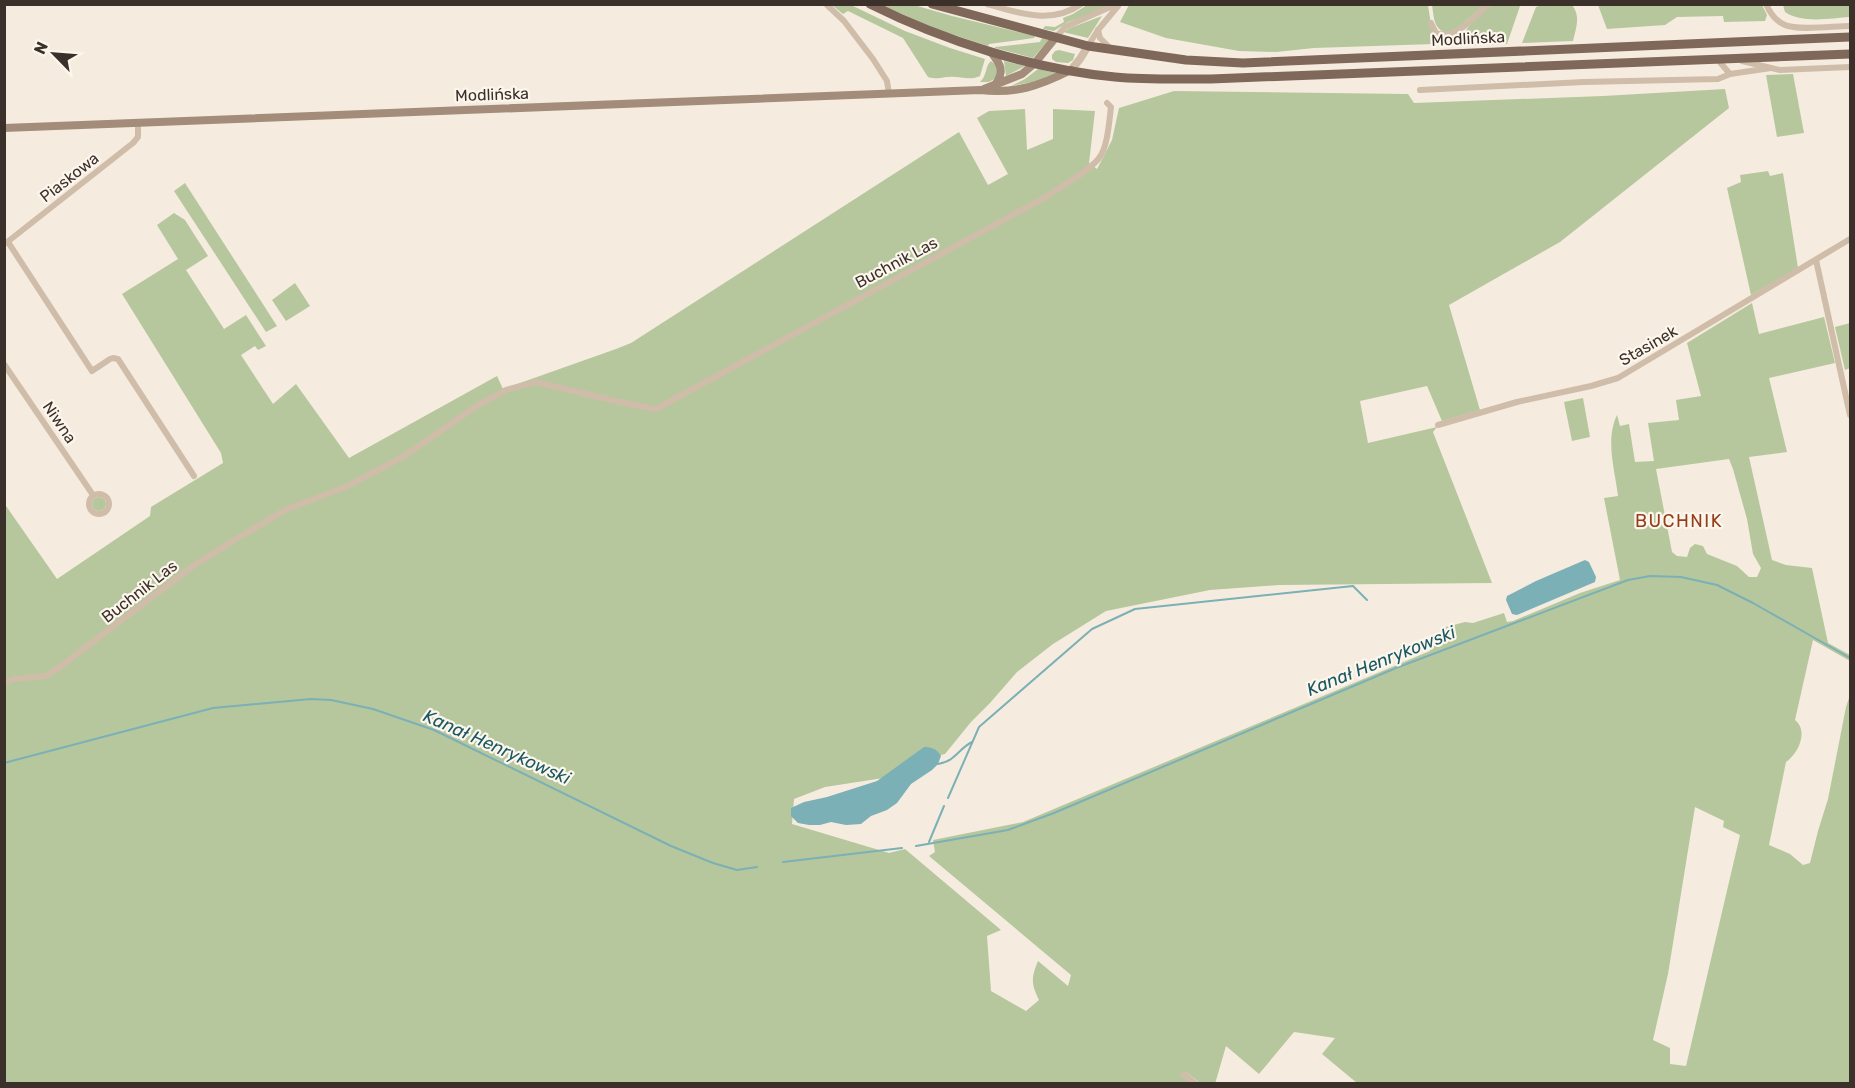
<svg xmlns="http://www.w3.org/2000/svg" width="1855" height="1088" viewBox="0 0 1855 1088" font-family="Rubik,sans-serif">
  <rect width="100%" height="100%" fill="#f5ecdf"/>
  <g fill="#b6c79d" fill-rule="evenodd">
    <path d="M 1518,4 L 1520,6 L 1507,44 L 1456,46 C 1463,33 1479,10 1493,5 C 1499,2 1511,5 1518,4 Z"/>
    <path d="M 832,5 L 851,5 L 905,31 L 950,48 L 985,59 L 980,76 C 970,81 960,76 949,77 C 939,77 940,80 928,77 L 903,38 L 848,11 L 843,14 Z"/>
    <polygon points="881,5 914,5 952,16 1035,36 1034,38 989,44 988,46 939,30"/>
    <polygon points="1087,5 1108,5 1099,11 1068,22 1054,31 1043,29 1045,26 1055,27 1064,22 1063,18 1073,14"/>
    <polygon points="1129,5 1428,5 1434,44 1314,48 1276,52 1239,51 1166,38 1120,22"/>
    <path d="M 1432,5 L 1484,5 L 1458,28 L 1445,33 C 1433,27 1434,17 1432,5 Z"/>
    <path d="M 1572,5 C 1581,16 1576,28 1573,41 L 1522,43 L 1536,7 L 1542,5 Z"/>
    <polygon points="1598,5 1762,5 1767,15 1765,21 1724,22 1723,16 1677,17 1665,25 1607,29"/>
    <path d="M 1783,5 L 1850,5 L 1850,17 C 1831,18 1802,24 1785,12 Z"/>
    <polygon points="1102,16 1088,38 1063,32 1070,28"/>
    <polygon points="1042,38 1049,40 1033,58 995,48 995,47 1040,42"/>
    <polygon points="1059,50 1075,54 1073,60 1068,63 1056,62 1052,59 1052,55 1055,51"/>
    <path d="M 991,61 L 998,67 L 996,78 L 989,82 L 980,82 C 987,76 985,66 991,61 Z"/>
    <polygon points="1004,61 1025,66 1006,76"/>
    <polygon points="1038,69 1056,73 1038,81 1011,86 1025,79"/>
    <polygon points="1793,74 1804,133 1777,137 1766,75"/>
    <path d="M 1725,89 L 1729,108 L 1560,242 L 1449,305 L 1480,410 L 1442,421 L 1427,386 L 1360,401 L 1368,443 L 1437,427 L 1433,432 L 1492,583 L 1279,585 L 1210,590 L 1106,611 L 1053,644 L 1017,672 L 990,703 L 971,722 L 945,754 L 934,757 L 890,777 L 825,787 L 794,799 L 792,824 L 889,853 L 905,849 L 1001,930 L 987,936 L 991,991 L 1026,1011 L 1039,1000 C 1031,984 1031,978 1038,961 L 1068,986 L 1071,975 L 929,856 L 935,852 L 933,840 L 1023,822 L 1430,651 L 1433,642 L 1446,627 L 1465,622 L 1473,623 L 1504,613 L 1507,622 L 1513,621 L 1580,593 L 1620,580 L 1604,498 L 1618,496 C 1615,470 1605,440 1617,415 L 1620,426 L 1629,424 L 1635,462 L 1654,461 L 1648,423 L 1679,420 L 1676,400 L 1701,396 L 1687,343 L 1752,303 L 1759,334 L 1824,317 L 1835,363 L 1769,378 L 1787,452 L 1749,457 L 1772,560 L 1786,565 L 1812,568 L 1828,643 L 1850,655 L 1850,661 L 1813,640 L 1795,720 C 1809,731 1798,754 1786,762 L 1769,845 L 1790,854 L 1803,865 L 1810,863 L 1818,831 L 1828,799 L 1846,707 L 1850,695 L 1850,1083 L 1357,1083 L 1322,1054 L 1335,1038 L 1294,1032 L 1259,1074 L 1226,1046 L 1215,1084 L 1200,1083 L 1186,1072 L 1181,1075 L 1191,1083 L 5,1083 L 4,503 L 57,579 L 150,516 L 151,507 L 223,463 L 221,453 L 122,294 L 178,259 L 157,225 L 174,213 L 185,220 L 208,256 L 186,270 L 224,329 L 246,315 L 266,346 L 258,350 L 255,346 L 241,355 L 273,404 L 296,384 L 349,458 L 497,376 L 503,389 L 616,349 L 631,343 L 959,132 L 988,185 L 1008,174 L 977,118 L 989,111 L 1025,109 L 1027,150 L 1053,139 L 1053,109 L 1095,111 L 1089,163 L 1097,169 L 1112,140 L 1119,108 L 1174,91 L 1408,94 L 1414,103 L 1603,96 ZM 1729,459 L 1733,469 L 1747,519 L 1753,554 L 1761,568 L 1757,577 L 1749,577 L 1737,566 L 1707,554 L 1703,546 L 1695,544 L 1690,548 L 1687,557 L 1677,556 L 1672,552 L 1656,469 ZM 1695,807 L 1724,821 L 1723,827 L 1740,835 L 1686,1066 L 1670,1064 L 1670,1048 L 1653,1040 L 1668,974 Z"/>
    <polygon points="1768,171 1770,176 1783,173 1798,268 1751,295 1727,188 1741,182 1740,175"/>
    <polygon points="185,183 277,326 266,332 174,191"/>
    <polygon points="295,283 310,306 286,321 272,300"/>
    <polygon points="1850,323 1850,368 1845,370 1835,327"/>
    <polygon points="1583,398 1590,437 1572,441 1564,402"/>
    <circle cx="99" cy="504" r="7"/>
  </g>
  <g fill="#7bb0b6">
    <polygon points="1585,560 1589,562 1596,577 1595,582 1517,615 1512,614 1506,600 1507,596 1536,581"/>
    <path d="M 924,747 C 932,747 937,749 941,756 L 938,764 L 932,770 L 911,784 L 897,803 L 887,810 L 871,816 L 861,824 L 846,825 L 831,822 L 820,825 L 809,825 L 798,823 L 791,816 L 791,808 L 804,802 L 827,797 L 877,781 Z"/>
  </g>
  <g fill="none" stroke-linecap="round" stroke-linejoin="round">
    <g stroke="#7bb0b6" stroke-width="2">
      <polyline points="4,763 213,708 311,699 331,700 373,709 434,730 671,846 713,863 737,870 757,867"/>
      <path d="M 938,764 C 956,761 958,749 972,742"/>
      <polyline points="948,798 979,727 1092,629 1135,609 1353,586 1367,600"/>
      <polyline points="929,842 944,806"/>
      <polyline points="916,846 1008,830 1054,813 1396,668 1628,580 1650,576 1681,577 1717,585 1753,603 1850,658"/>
      <polyline points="783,862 902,848"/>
    </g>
    <g stroke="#cfbda9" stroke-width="6">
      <polyline points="826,4 844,21 873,59 887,81 889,94"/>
      <path d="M 987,4 C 1018,13 1052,25 1081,4"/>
      <path d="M 1766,4 C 1770,13 1775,21 1785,25 C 1798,31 1834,26 1850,26"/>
      <path d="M 1431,23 L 1436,33 C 1458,41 1473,16 1489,4"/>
      <polyline points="1098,30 1100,38 1110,48"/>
      <polyline points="1056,37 1065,27 1117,4"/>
      <polyline points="1088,46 1098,30 1118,6"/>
      <polyline points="1718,60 1730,74"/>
      <polyline points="1742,61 1780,70 1850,67"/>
      <polyline points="1420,90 1584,82 1718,79 1730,74 1771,68"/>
      <polyline points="8,242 92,371 110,359 113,358 118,359 194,476"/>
      <polyline points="6,243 133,143 138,137 138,124"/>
      <polyline points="1816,260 1850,415"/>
      <polyline points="4,364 93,495"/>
      <polyline points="1438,425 1517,402 1591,386 1618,378 1850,239"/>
      <circle cx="99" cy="504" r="10"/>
      <path d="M 4,683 L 14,679 L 45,676 L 57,669 L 193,566 L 236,539 L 287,509 L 348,486 L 406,455 L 478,405 L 506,390 L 536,382 L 620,402 L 656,409 L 1044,198 C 1057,189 1091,170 1099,158 C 1108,146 1109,122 1111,107 L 1107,103"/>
      <polyline points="1184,1074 1196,1084"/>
    </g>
    <polyline stroke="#cfbda9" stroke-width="8" points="1071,70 1080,59 1088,46"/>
    <g stroke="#a38c7a" stroke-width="8">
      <path d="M 991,52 C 1001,65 1005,71 995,85"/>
      <polyline points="984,89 1022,74 1035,63 1056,37"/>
      <path d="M 4,128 L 980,90 C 1016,94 1039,86 1071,70"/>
    </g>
    <g stroke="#7f6859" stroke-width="9">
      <path d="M 870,4 C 944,41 1032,69 1115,77 C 1147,80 1179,79 1211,79 L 1850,54"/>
      <polyline points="932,4 1088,46 1186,60 1243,63 1850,37"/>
    </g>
  </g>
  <g text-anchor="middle" stroke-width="4.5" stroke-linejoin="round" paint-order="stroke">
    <g font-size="16" fill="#3c302a" stroke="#fcf6ed">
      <text transform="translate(1468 38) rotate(-3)" y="6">Modlińska</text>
      <text transform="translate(492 94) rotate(-2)" y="6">Modlińska</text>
      <text transform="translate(69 177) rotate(-38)" y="6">Piaskowa</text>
      <text transform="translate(896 262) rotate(-28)" y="6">Buchnik Las</text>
      <text transform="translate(1648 345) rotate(-30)" y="6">Stasinek</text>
      <text transform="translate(60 422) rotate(56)" y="6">Niwna</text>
      <text transform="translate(139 591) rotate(-38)" y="6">Buchnik Las</text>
    </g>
    <g font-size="18" letter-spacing="1.5" fill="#943e1a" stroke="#fcf6ed">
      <text x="1679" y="527">BUCHNIK</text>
    </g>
    <g font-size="18" font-style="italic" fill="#1a5962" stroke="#fcf6ed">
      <text transform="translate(1381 661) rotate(-22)" y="6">Kanał Henrykowski</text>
      <text transform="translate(497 747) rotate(24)" y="6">Kanał Henrykowski</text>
    </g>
  </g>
  <rect width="1855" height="1088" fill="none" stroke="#3c302a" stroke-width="12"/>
  <g transform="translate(54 54) rotate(295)" stroke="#fcf6ed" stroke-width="4.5" paint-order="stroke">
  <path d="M0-4.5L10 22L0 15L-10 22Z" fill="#3c302a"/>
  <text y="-9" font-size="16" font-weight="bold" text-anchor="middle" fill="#3c302a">N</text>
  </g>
</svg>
